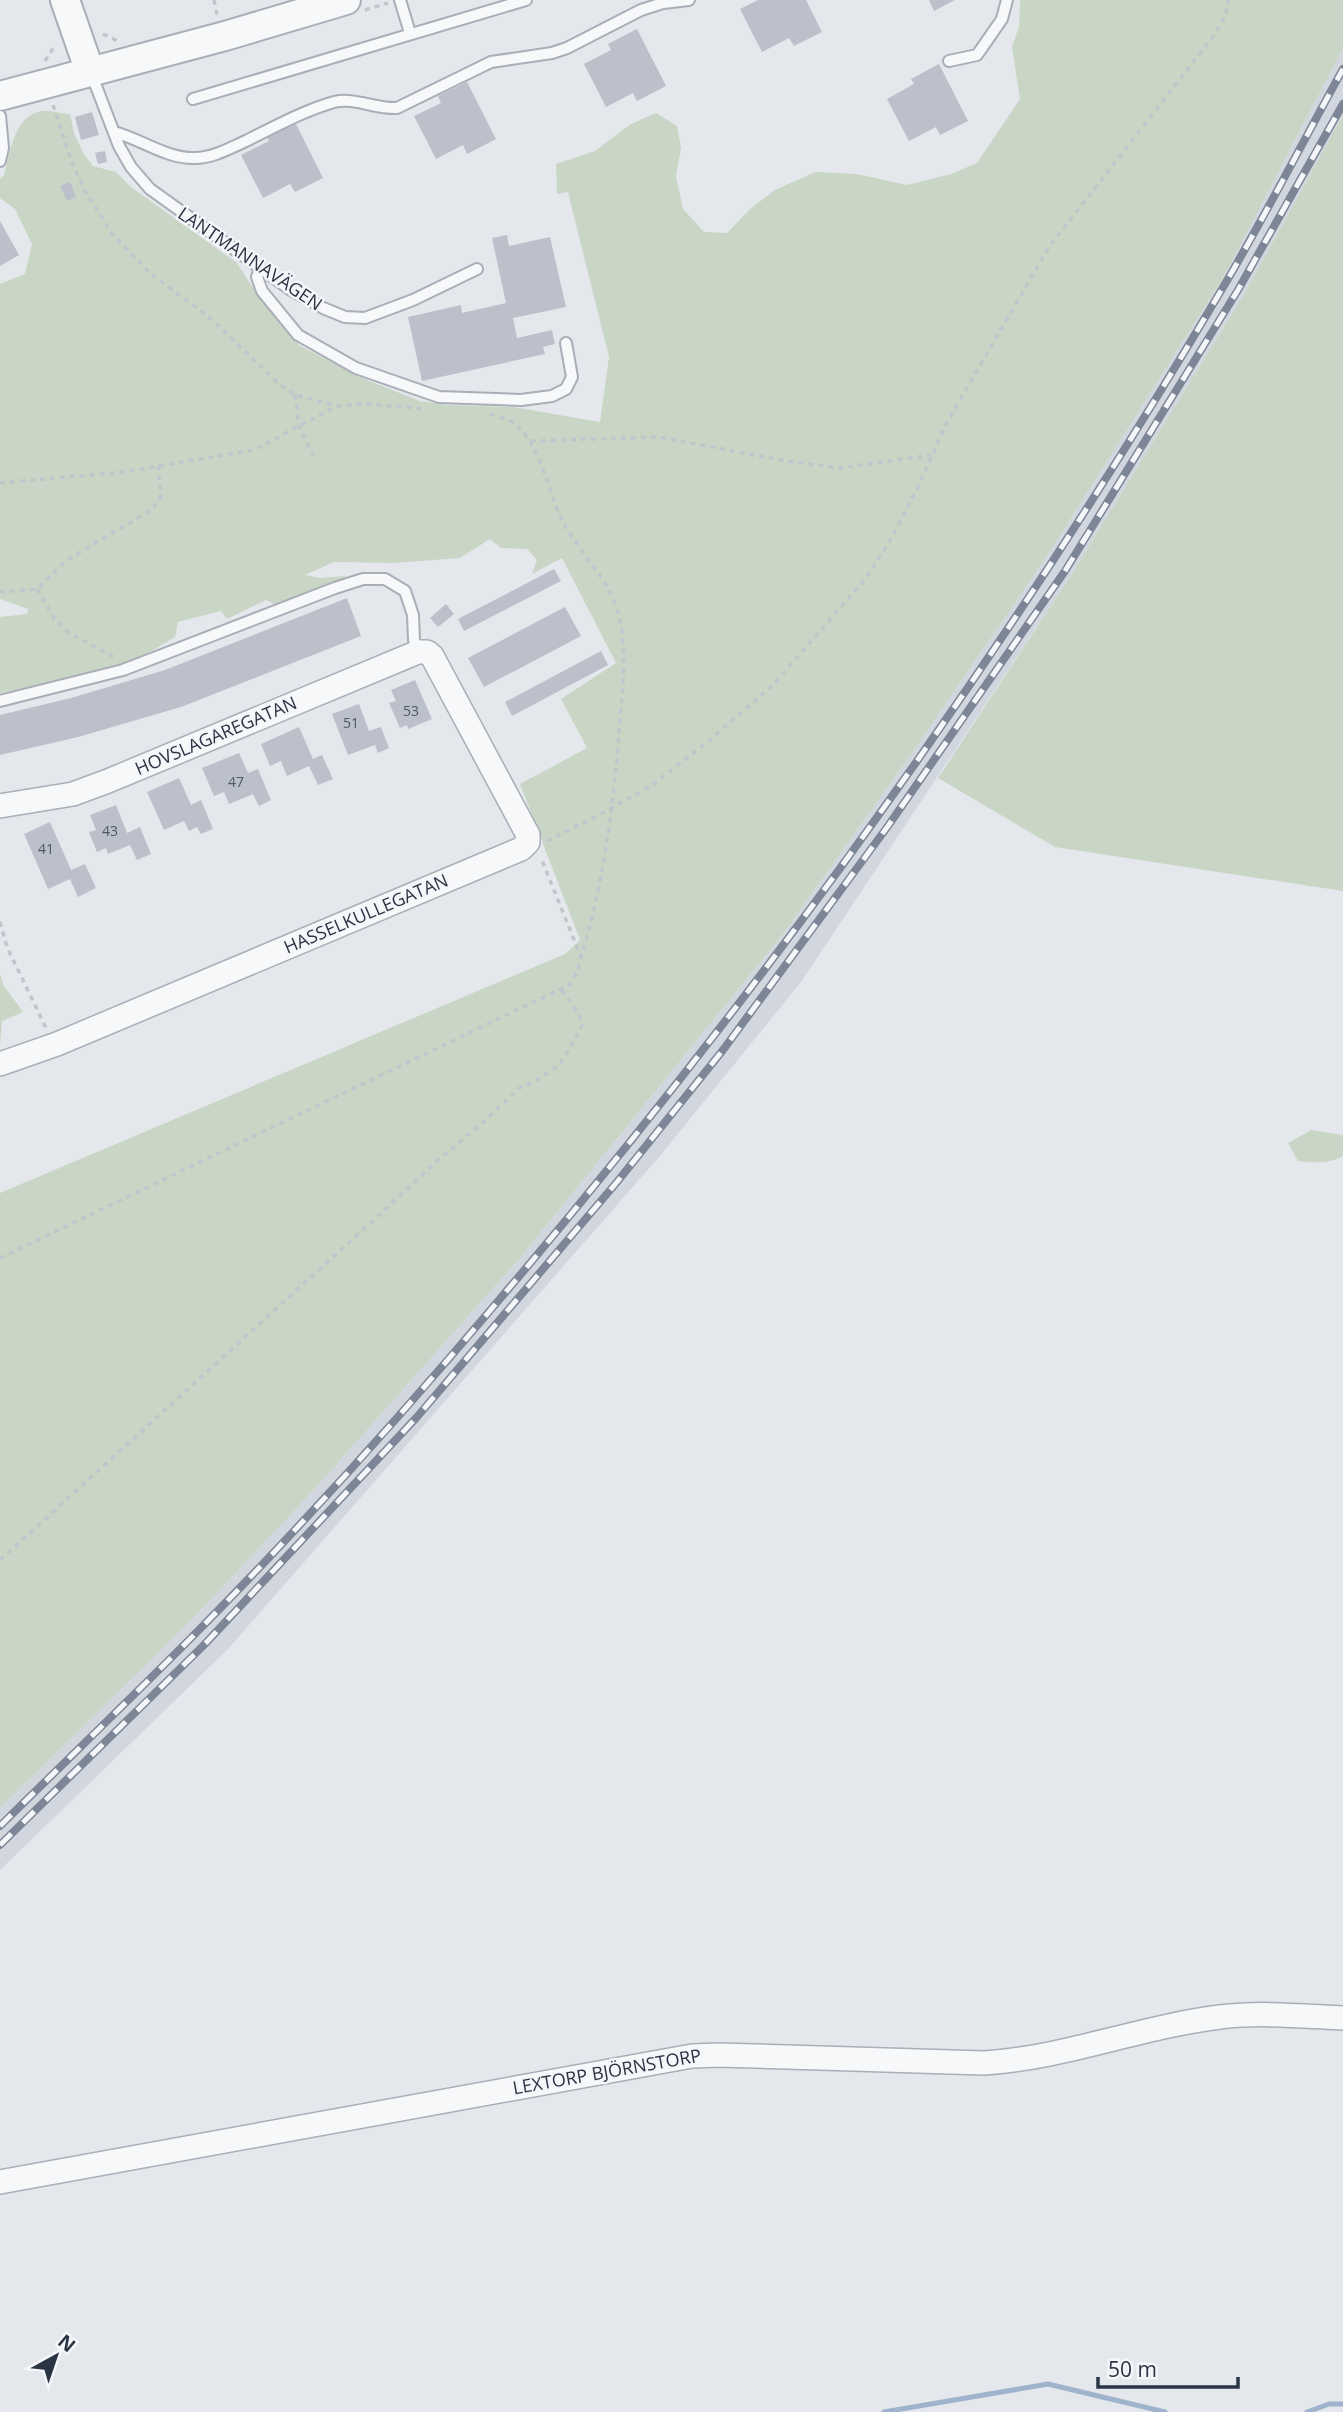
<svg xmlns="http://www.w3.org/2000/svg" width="1343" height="2412" viewBox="0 0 1343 2412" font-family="'Open Sans',sans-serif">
  <rect width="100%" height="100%" fill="#e4e7ec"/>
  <polygon fill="#d2d6de" points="1343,48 1343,115 1246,291 1070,577 801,982 659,1157 227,1650 0,1870 0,1808 192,1619 310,1494 519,1259 783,934 907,760 1047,556 1223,278"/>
  <g fill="#c9d6c5">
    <path d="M 1020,0 L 1343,0 L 1343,48 L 1223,278 L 1047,556 L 907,760 L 783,934 L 519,1259 L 310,1494 L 192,1619 L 0,1808 L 0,1193 L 565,954 L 580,940 L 520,784 L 587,748 L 561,699 L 616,663 L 562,558 L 532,574 L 537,560 L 527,549 L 501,548 L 490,539 L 460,558 L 394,563 L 334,562 L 305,575 L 320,578 L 346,576 L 332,585 L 278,606 L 266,600 L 227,619 L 221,611 L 178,622 L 175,637 L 143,656 L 93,674 L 0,693 L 0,617 L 27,614 L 28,609 L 0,599 L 0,284 L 25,274 L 32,244 L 15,209 L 0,198 L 0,179 L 4,175 C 10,153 14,115 42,111 C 52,110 61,114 70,114 L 74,133 L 84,154 L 93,166 L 116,172 L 131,187 L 237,263 L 251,285 L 300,346 L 367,380 L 420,401 L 447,405 L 513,407 L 600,422 L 609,357 L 568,192 L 557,194 L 556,164 L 595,151 L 631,124 L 656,113 L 677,126 L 681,148 L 676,176 L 683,209 L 704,232 L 727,233 L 750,209 L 775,190 L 815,172 L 857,174 L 907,185 L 951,174 L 977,163 L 1020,99 L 1012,47 L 1019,27 Z"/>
    <polygon points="1343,115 1343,891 1055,847 938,778 1070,577 1246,291"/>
    <polygon points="0,974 4,986 23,1012 2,1021 0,1045"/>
    <path d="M 1311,1130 L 1343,1135 L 1343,1156 C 1328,1164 1315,1163 1298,1161 L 1288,1143 Z"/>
  </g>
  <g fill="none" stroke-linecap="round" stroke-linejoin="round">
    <g stroke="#9fb4cc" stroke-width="5">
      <polyline points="884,2412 1048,2384 1165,2412"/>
      <polyline points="1307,2412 1329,2404 1343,2404"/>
    </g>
  </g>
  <g fill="#bbc0ca">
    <polygon points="758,0 806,0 822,32 794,46 789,38 762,52 740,9"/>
    <polygon points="929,0 955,0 934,11"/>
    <polygon points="637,29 666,86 637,101 633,93 606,107 584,64 611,50 608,44"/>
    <polygon points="939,64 968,121 940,135 936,127 909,141 887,99 914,84 911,79"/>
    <polygon points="467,82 496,139 467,154 463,145 436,159 414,116 441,103 438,96"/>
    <polygon points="92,112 99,135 81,140 75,117"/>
    <polygon points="294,120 323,178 295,192 290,184 263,198 241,155 269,141 266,135"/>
    <polygon points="105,151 107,162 98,164 95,153"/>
    <polygon points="70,182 76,197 67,201 60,186"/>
    <polygon points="0,221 19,255 0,266"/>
    <polygon points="507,235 509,246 550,237 566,307 513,318 517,338 552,330 555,344 543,347 545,354 422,381 408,317 461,305 462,313 506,303 492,238"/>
    <polygon points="554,569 561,581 464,631 458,619"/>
    <polygon points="347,598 361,636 181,707 78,737 0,755 0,715 71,698 165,670"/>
    <polygon points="446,604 454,614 438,627 430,618"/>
    <polygon points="565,607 581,636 484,687 468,658"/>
    <polygon points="601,651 608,665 512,716 505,702"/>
    <polygon points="415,680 432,719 408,729 407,725 400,728 389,703 396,701 391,690"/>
    <polygon points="359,704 369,731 381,727 389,748 378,753 375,745 348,755 332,714"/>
    <polygon points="299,727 313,759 322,755 333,779 318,785 309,766 287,776 281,761 270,766 261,744"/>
    <polygon points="239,753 248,773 258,769 271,800 259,806 253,794 229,804 224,792 214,796 202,768"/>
    <polygon points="179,778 191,805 201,800 213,829 201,834 197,827 189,831 184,821 164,830 147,792"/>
    <polygon points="116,805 127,833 140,827 151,854 137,860 130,845 108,854 106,848 97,852 89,832 96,830 90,815"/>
    <polygon points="50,822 71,870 85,864 96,888 78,897 70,879 48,889 24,834"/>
  </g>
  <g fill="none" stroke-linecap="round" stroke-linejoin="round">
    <defs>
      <g id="service">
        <polyline points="400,0 410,33"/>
        <polyline points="949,61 977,55 1002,19 1007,0"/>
        <polyline points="91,73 119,146 131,167 150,189 291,290 323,308 345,317 365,318 413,300 477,269"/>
        <polyline points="193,99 526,0"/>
        <polyline points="0,116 3,148 0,161"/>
        <path d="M 114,132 C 141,139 167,159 195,158 C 213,158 230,148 246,141 C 274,127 303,111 334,102 C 354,97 375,109 397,108 L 491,62 L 552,53 L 567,48 L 641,10 L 663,3 L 689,0"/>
        <polyline points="260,269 257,277 262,291 298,335 356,368 439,397 521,400 552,396 566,389 572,377 566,343"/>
        <polyline points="0,701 123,670 335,588 363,579 385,579 405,591 413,615 414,640 418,652"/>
      </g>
      <g id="minor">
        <polyline points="0,806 73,794 108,781 418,652 427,652 432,656 528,835 528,842 521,849 57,1044 0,1064"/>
        <path d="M 0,2182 L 692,2056 L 719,2055 L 984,2063 C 1064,2058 1140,2027 1220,2017 C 1261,2012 1302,2016 1343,2018"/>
      </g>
      <g id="tertiary">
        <polyline points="65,0 90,72"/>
        <polyline points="0,96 225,36 346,0"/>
      </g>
    </defs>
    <use href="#service" stroke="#a9aeb7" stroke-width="14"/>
    <use href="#minor" stroke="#a9aeb7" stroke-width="26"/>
    <use href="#tertiary" stroke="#a9aeb7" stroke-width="32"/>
    <g stroke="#c2c5cb" stroke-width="3.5" stroke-dasharray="5 5" stroke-linecap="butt">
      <polyline points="214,0 217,15"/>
      <polyline points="365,10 388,3"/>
      <polyline points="103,34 118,41"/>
      <polyline points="45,61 56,44"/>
      <polyline points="53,105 72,163 84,189 113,235 151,274 209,317 278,383 295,395 337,406 366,404 427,409"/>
      <polyline points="295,395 299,426 313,455"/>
      <path d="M 490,414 C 498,417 509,419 515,424 C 536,439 549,489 559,514 C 574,548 605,572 617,609 C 628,645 623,683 620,720 C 614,800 605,880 581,957"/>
      <polyline points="531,441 659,437 780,460 840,468 931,455"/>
      <polyline points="0,483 123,472 254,450 337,406"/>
      <polyline points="37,589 54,618 69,633 114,657"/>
      <polyline points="0,592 37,589 67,560 153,509 161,496 158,466"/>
      <polyline points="547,841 597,816 651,786 704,745 773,685 867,577 891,539 917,489 947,422 1049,247 1212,38 1226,15 1228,0"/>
      <polyline points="0,922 7,947 46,1028"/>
      <polyline points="0,1258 569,985 577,973 581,957 541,858"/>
      <polyline points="0,1560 388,1207 437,1161 480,1125 522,1086 534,1082 558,1066 570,1049 582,1025 579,1015 562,990"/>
    </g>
    <use href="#service" stroke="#f7f8fa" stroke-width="10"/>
    <use href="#minor" stroke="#f7f8fa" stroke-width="23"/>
    <use href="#tertiary" stroke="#f7f8fa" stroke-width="28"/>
    <defs>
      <g id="rail">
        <path d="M 0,1826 C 64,1763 128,1701 191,1638 C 298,1530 401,1416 499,1300 C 769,983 1013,643 1225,284 C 1266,214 1304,140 1343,69"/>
        <polyline points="0,1845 203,1646 417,1417 617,1182 723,1050 888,826 1065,571 1238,290 1343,104"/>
      </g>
    </defs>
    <use href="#rail" stroke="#7d8696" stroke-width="8"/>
    <use href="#rail" stroke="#f4f6f9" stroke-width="5" stroke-dasharray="16" stroke-linecap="butt"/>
  </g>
  <g text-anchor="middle" stroke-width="5" stroke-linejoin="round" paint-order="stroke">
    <g font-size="14" fill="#4f5766">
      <text x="411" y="716">53</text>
      <text x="351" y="728">51</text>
      <text x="236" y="787">47</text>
      <text x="110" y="836">43</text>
      <text x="46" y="854">41</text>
    </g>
    <g font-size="18" fill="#2b3445" stroke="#f4f6f9">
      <text transform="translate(250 259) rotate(34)" y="6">LANTMANNAVÄGEN</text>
      <text transform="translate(216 736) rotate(-23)" y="6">HOVSLAGAREGATAN</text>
      <text transform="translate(366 914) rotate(-23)" y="6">HASSELKULLEGATAN</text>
      <text transform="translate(607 2072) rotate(-10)" y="6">LEXTORP BJÖRNSTORP</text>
    </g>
  </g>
  <g transform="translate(56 2356) rotate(40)" stroke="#f4f6f9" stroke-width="5" paint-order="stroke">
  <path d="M0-5L12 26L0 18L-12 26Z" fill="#2b3445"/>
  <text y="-10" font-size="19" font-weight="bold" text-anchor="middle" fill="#2b3445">N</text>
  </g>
  <path d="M1098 2377v10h140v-10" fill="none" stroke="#2b3445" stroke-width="3.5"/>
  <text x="1108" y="2377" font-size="21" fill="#2b3445" stroke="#f4f6f9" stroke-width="5" paint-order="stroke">50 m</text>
</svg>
